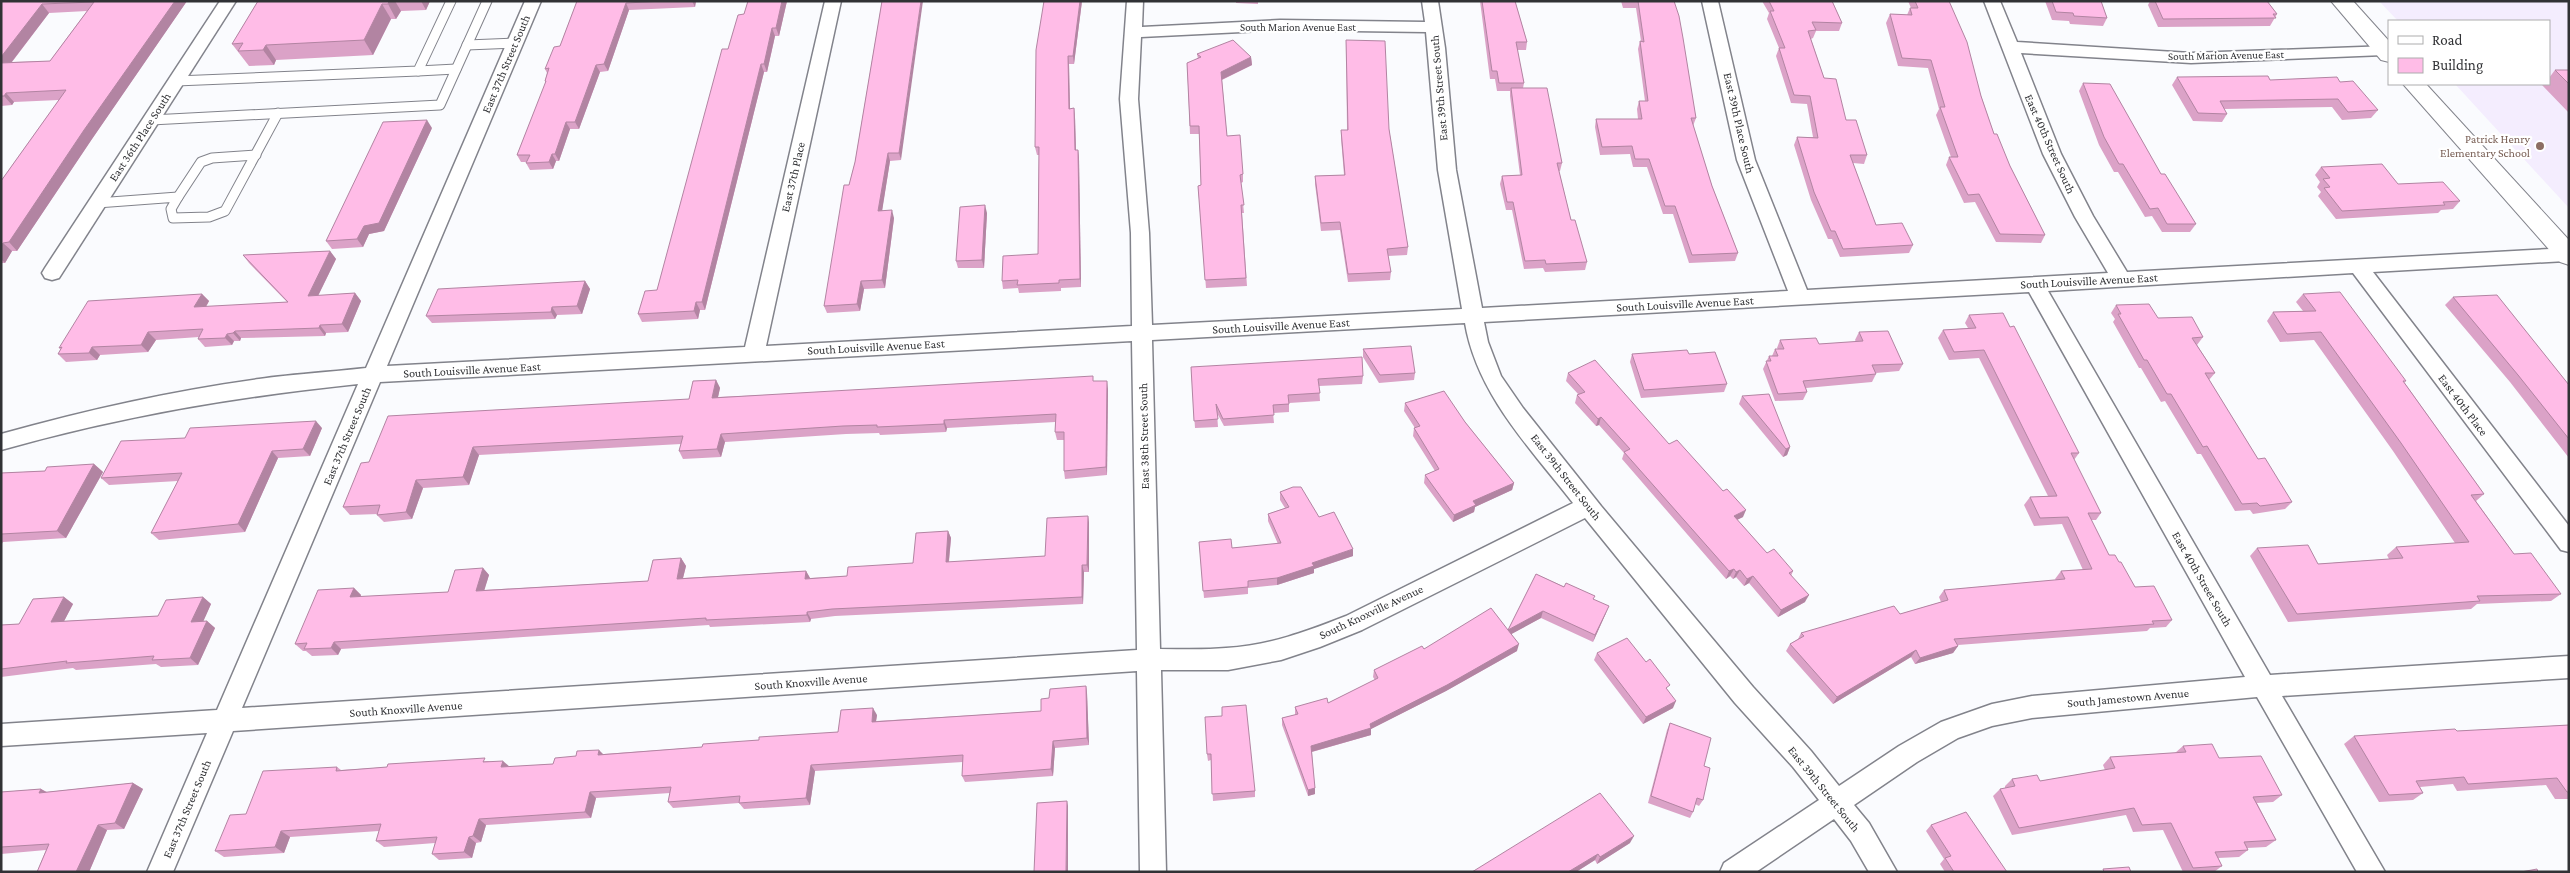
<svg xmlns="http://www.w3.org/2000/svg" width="2570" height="873" viewBox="0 0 2570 873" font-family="'Crimson Pro',serif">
  <rect width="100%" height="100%" fill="#fafbfe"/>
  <polygon fill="#f4edfe" points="2379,1 2569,1 2569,208 2455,84 2549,84 2549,21 2398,21"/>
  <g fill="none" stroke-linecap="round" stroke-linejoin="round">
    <defs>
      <g id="lane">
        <polyline points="467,45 515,43"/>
        <polyline points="418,71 456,69"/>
        <polyline points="176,81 418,71 451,1"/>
        <polyline points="151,120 440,105 487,1"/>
        <polyline points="178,197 201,162 212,158 256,155"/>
        <polyline points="97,203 178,197 171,209 173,218 209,217 225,211 278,113"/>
      </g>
      <g id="street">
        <polygon points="220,1 236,1 59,278 52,280 45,278 42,273 45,268"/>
        <path d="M 525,1 L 541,1 L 387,366 L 745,347 L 825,1 L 841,1 L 766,346 L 1132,326 L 1131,233 L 1120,99 L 1127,1 L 1143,1 L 1142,27 L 1280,20 L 1425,22 L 1422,1 L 1438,1 L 1445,48 L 1456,170 L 1482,308 L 1788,291 L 1737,160 L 1702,1 L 1718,1 L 1755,160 L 1807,290 L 2108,273 L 2075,217 L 2043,154 L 1984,1 L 2000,1 L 2017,42 L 2191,53 L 2389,46 L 2389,54 L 2384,55 L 2191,63 L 2021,53 L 2061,154 L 2093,216 L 2127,272 L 2569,248 L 2569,260 L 2566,261 L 2373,272 L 2569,526 L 2569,552 L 2561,550 L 2353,273 L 2048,291 L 2270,675 L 2569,656 L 2569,678 L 2282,696 L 2385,872 L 2357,872 L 2257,697 L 2032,718 L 1992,726 L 1958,738 L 1917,762 L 1854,805 L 1869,823 L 1897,872 L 1869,872 L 1851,841 L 1834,819 L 1756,872 L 1720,872 L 1724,863 L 1819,800 L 1793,767 L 1735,703 L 1585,518 L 1362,630 L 1320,647 L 1281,660 L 1228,670 L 1161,670 L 1166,872 L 1140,872 L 1137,671 L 233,731 L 173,872 L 147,872 L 207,733 L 1,746 L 1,724 L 217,710 L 358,384 C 234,397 122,416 1,450 L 1,434 C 86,410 172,391 259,379 C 294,374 330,372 366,368 ZM 1280,30 L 1426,32 L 1438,170 L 1462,309 L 1152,325 L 1149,233 L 1138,99 L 1141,37 ZM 2029,292 L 2245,677 L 2032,696 L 1992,704 L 1941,722 L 1899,746 L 1839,786 L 1811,751 L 1753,687 L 1601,506 L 1523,408 L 1501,376 L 1488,342 L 1484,322 ZM 1465,323 C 1477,394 1530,448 1573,503 L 1346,616 C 1308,631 1268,646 1226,648 C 1204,650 1182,649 1160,649 L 1152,340 ZM 1132,341 L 1137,650 L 242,708 L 380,382 Z"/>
      </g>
      <g id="secondary">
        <polygon points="2331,1 2353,1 2389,41 2389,62 2381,60"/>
        <polygon points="2403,84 2426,84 2569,240 2569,265 2560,262"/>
      </g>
    </defs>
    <use href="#lane" stroke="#82838b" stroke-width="11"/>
    <use href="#street" stroke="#82838b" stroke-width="3"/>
    <use href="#secondary" stroke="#82838b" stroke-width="2"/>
    <use href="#lane" stroke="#fff" stroke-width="9"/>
    <use href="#street" fill="#fff" fill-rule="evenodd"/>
    <use href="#secondary" fill="#fff" fill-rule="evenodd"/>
  </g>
  <g fill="#dba2c7" fill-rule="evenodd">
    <path d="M 1,1 L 187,1 L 92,139 L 17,251 L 12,251 L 5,263 L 1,263 L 1,181 L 59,100 L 14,102 L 12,105 L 1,106 ZM 87,11 L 50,61 L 12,62 L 49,13 Z"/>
    <polygon points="258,1 430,1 426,10 401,11 396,19 391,19 373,55 276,60 274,65 249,66 232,44"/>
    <polygon points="577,1 696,1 695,7 629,10 608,71 600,72 579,129 570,129 559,161 556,161 553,169 530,170 526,163 527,162 521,162 517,155 546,83 545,81 547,73 545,69 560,46"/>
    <polygon points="748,1 787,1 779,36 775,36 767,72 764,72 705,310 700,310 698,319 642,322 638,314 657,290 728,49 744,14"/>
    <polygon points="882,1 901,160 890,161 882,210 894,218 885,288 864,289 860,311 827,313 824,306 849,185 855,162"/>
    <polygon points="1082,1 1074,64 1069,64 1070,109 1074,108 1075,117 1076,150 1078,150 1079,158 1081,287 1061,288 1061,291 1019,293 1018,288 1003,289 1002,281 1038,254 1039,155 1037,155 1035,147"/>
    <polygon points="1236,1 1258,1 1258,4 1236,3"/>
    <rect x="1359" y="1" width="21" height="1"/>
    <polygon points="1480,1 1515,1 1527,42 1526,50 1517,50 1524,83 1523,88 1562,163 1560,171 1559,171 1571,220 1587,262 1585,270 1545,272 1543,268 1524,269 1512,210 1506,210 1500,184 1502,176 1520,175 1510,96 1510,91 1497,91 1495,79 1490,79"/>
    <polygon points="1621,1 1674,1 1696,118 1693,126 1712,186 1738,253 1735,261 1689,263 1673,214 1663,214 1647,167 1633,167 1630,154 1600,155 1595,127 1596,119 1638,119 1637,109 1639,101 1645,101 1638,49 1640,41 1641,41 1636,8 1623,8"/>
    <polygon points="1762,1 1832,1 1842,23 1839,31 1816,31 1813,38 1811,39 1824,78 1846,120 1867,155 1864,164 1853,163 1876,225 1913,245 1909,253 1840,257 1832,239 1828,239 1811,200 1794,145 1797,137 1813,137 1807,104 1791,103 1776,56 1779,48 1767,19 1769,13"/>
    <polygon points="1908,1 1949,1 1994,134 2045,235 2041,243 1996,242 1975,202 1964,203 1946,165 1949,157 1951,157 1936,115 1939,109 1928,68 1898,66 1886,23 1890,14 1907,15 1910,8 1911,8"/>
    <polygon points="2045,1 2101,1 2107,18 2103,26 2070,24 2069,21 2052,20"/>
    <polygon points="2150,1 2267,1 2277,14 2270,26 2158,27 2148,5"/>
    <polygon points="1346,40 1389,129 1408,247 1407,255 1388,256 1391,272 1390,280 1348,282 1340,230 1321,231 1315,184 1315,176 1344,175 1341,138 1341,130 1347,130"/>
    <polygon points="1197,54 1251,57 1252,65 1222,80 1227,136 1243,174 1243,182 1241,183 1244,213 1242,213 1247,286 1206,288 1198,186 1201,185 1199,134 1190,134 1187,63 1198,59"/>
    <polygon points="2555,70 2569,70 2569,113 2542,85 2544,84 2549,84 2549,78"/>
    <polygon points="2177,77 2270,80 2340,82 2378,110 2371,118 2342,120 2332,107 2224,109 2227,114 2222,122 2193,121 2172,85"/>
    <polygon points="2083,83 2161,174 2196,224 2190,232 2162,232 2152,216 2145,217 2118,172 2114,172 2099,145 2079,91"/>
    <polygon points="432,128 384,231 369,234 363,247 332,249 326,241"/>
    <polygon points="2321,167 2398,184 2460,201 2453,209 2441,210 2438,213 2336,219 2318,196 2321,192 2317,187 2320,182 2315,175"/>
    <polygon points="987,213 984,268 958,268 956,261"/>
    <polygon points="330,251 336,259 318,296 355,293 361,301 348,332 326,333 325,336 241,338 240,341 234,341 232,345 205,347 198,339 199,337 156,340 148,352 100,355 97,360 66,362 58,354 61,349 59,348 202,294 209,301 206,307 287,302 249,263 243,255"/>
    <polygon points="585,281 590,289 582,314 557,315 555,319 432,323 426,316"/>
    <polygon points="2303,294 2406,381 2404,382 2484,494 2476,501 2514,554 2561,594 2551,601 2477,604 2471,609 2288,622 2250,556 2257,548 2318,564 2389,559 2387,555 2396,547 2455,543 2393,451 2314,340 2280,342 2267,321 2273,312 2303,311 2296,302"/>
    <polygon points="2453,297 2569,385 2569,458 2510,382 2445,305"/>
    <polygon points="2116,305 2158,318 2203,337 2197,345 2215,373 2209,380 2258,459 2292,502 2285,509 2253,514 2250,510 2235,511 2201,454 2197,454 2165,401 2161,402 2141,368 2139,368 2113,322 2115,319 2111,313"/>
    <polygon points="1969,315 2079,453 2074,460 2101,513 2096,520 2091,520 2109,555 2119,562 2135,587 2172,620 2166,627 2150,628 2147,631 1958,645 1958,646 1953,653 1915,664 1911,657 1833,704 1786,651 1790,644 1798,639 1801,633 1900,614 1941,602 1939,597 1944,590 2056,580 2055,579 2061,571 2083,570 2062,524 2034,526 2024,505 2030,497 2048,496 1979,358 1949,360 1938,338 1943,330 1968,328 1965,323"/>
    <polygon points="1859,332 1903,364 1899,371 1876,373 1876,374 1872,382 1806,388 1807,392 1803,400 1775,401 1763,369 1769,356 1772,356 1775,349 1778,349 1777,348 1780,340 1819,344 1856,342 1855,340"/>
    <polygon points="1363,349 1415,373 1414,380 1379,383 1363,357"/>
    <polygon points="1632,354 1689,354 1727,384 1724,392 1641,398 1630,362"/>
    <polygon points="1191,367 1363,376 1362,384 1319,386 1320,401 1289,403 1289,412 1273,413 1274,423 1224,426 1217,413 1218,427 1195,428"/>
    <polygon points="1568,373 1669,444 1743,517 1737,520 1767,553 1793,571 1791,576 1805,602 1778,617 1749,583 1744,586 1736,577 1733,579 1730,576 1726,579 1622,459 1624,453 1599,425 1596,426 1575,403 1577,395 1579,395 1566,381"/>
    <polygon points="716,380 720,388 718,397 1094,381 1108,389 1107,475 1065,479 1064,471 1064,440 1057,440 1055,432 1055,422 947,428 946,432 880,435 879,433 846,434 725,442 721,457 683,459 679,451 681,444 479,455 469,485 423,488 412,519 384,522 377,515 378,514 350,515 343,507 369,462 689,399"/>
    <polygon points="1742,396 1790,447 1787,455 1783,457 1739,404"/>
    <polygon points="1405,403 1465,422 1514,483 1512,490 1475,507 1474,512 1453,522 1424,483 1425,475 1435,471 1413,436 1414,428 1415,428 1404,411"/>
    <polygon points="322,428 310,456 278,458 245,532 159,540 151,533 178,481 109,485 101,478 185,438"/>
    <polygon points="94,464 103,472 66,538 3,542 1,545 1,473 45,471"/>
    <polygon points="1280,492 1319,517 1353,556 1314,569 1314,573 1277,585 1248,588 1248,594 1204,598 1199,542 1232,548 1278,544 1268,521 1268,514 1285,508 1280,500"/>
    <polygon points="1088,516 1089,523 1089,572 1084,572 1083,604 835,616 811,619 810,622 710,627 709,625 341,649 338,655 312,656 306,651 303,651 295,644 354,588 361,595 360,597 448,592 483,568 489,575 484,590 648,581 681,558 686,566 683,578 806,571 810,578 847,576 913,563 948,531 951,538 949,562 1045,556"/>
    <polygon points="1536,574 1594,600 1606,613 1593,642 1541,618 1511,634 1517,651 1446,691 1371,729 1371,735 1312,752 1315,794 1308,796 1282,725 1282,718 1295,715 1295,707 1328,703 1375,680 1373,677 1374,670 1424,649 1508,630"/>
    <polygon points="64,597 73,604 64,621 158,616 203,597 211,604 203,621 207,621 215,628 198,665 161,667 156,664 76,670 73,668 1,677 1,625 19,624"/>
    <polygon points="1597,653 1668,690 1673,708 1643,724 1594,660"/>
    <polygon points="1086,686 1087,693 1089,745 1055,748 1053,776 965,782 962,776 963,762 815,771 810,805 744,809 739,803 673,808 668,802 670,793 596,798 591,818 486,825 481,842 476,843 472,858 439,860 432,854 435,843 384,847 376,841 379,831 290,837 284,853 224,857 215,851 246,814 337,767 341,770 488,761 509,767 553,764 576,756 702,747 759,740 838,732 877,715 876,721 1041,711 1049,698"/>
    <polygon points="1222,716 1255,791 1255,797 1213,801 1211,760 1208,761 1207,754"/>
    <polygon points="1670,723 1704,766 1703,800 1699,806 1695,804 1693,812 1690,818 1648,803 1667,730"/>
    <polygon points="2569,725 2569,799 2555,799 2546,785 2457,791 2453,784 2420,787 2423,793 2413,800 2379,802 2344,744 2354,736 2457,731"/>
    <polygon points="2183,746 2219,758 2282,795 2273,802 2257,803 2276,840 2266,847 2247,848 2248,850 2239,857 2218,858 2222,866 2214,872 2183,872 2163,830 2133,832 2126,815 2012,835 1993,796 2000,789 2005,788 2005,786 2012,779 2040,781 2105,770 2103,765 2110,757 2175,753"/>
    <polygon points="133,783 143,789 124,829 107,830 89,872 37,872 46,850 1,854 1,792 41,789 47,792"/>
    <polygon points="1931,825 2007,872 1945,872 1940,864 1944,859 1926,831"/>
    <polygon points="1630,843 1597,864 1595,860 1576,872 1472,872"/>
  </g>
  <g fill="#b284a2">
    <polygon points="175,1 187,1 92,139 17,251 9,242 84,130"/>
    <polygon points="389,1 395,1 401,11 396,19 388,4"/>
    <polygon points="421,1 430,1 426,10"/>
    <polygon points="692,1 696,1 695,7"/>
    <polygon points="782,1 787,1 779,36 776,28"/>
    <polygon points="921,1 923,1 901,160 899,153"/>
    <polygon points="1080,1 1082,1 1074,64 1073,56"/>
    <polygon points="626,3 629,10 608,71 604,64"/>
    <polygon points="42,4 49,13 4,72 1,69 1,57"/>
    <polygon points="382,4 391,19 373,55 364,40"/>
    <polygon points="772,28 775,36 767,72 764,64"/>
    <polygon points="266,45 276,60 274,65 263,50"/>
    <polygon points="1068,56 1069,64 1070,117 1069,109"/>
    <polygon points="1251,57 1252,65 1221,80 1221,72"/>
    <polygon points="761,64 764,72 705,310 702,302"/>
    <polygon points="596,65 600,72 579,129 575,122"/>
    <polygon points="6,93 14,102 12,105 4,96"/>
    <polygon points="1074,108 1075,117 1076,158 1075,150"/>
    <polygon points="427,120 432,128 384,231 369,234 363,247 357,239 364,226"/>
    <polygon points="566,122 570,129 559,161 555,154"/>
    <polygon points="1078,150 1079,158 1081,287 1080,279"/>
    <polygon points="888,153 890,161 881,218 878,211"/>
    <polygon points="552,154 556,161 553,169 549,162"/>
    <polygon points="985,205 987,213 984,268 982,260"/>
    <polygon points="892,210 894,218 885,288 882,280"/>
    <polygon points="3,243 12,251 5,263 1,259 1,246"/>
    <polygon points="330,251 336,259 314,304 308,296"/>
    <polygon points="585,281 590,289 582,314 577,306"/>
    <polygon points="861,281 864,289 860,311 857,304"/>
    <polygon points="355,293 361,301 348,332 342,324"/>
    <polygon points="202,294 209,301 201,315 194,307"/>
    <polygon points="696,302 700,310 698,319 694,311"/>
    <polygon points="552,307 557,315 555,319 551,312"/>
    <polygon points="320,325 326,333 325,336 319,328"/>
    <polygon points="235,331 241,338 240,341 233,333"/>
    <polygon points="148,332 156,340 148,352 141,345"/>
    <polygon points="227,334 234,341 232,345 225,338"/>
    <polygon points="92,347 100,355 97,360 89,353"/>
    <polygon points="716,380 720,388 716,406 712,398"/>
    <polygon points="1107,381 1108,389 1107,475 1106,467"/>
    <polygon points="1601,417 1599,425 1596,426 1598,419"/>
    <polygon points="944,420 947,428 946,432 944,424"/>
    <polygon points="316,421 322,428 310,456 303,449"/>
    <polygon points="721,434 725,442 721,457 717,449"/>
    <polygon points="473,447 479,455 469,485 463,477"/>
    <polygon points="1790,447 1787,455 1783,457 1786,449"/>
    <polygon points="272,451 278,458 245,532 238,524"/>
    <polygon points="94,464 103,472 66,538 57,531"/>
    <polygon points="416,480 423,488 412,519 406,512"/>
    <polygon points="1514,483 1512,490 1475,507 1474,512 1453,522 1454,515 1473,501"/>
    <polygon points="1746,510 1743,517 1730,523 1734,516"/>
    <polygon points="1088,516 1089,523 1089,572 1087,565"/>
    <polygon points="948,531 951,538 948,569 946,562"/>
    <polygon points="1353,549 1353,556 1314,569 1314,573 1277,585 1277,578 1312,563"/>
    <polygon points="681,558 686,566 681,586 677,579"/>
    <polygon points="1082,565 1084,572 1083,604 1082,597"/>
    <polygon points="483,568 489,575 482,598 476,591"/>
    <polygon points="1734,569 1730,576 1726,579 1729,571"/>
    <polygon points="1740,570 1736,577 1733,579 1736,572"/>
    <polygon points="806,571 810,578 805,579"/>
    <polygon points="1753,576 1749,583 1744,586 1747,579"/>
    <polygon points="354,588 361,595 357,605 350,597"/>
    <polygon points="1809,595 1805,602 1778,617 1781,610"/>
    <polygon points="64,597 73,604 60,629 51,622"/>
    <polygon points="203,597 211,604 200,629 191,622"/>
    <polygon points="1609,606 1606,613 1593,642 1595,635"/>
    <polygon points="1543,611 1541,618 1506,637 1508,630"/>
    <polygon points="807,612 811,619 810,622 807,615"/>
    <polygon points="207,621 215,628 198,665 190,658"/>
    <polygon points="334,642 341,649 338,655 331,648"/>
    <polygon points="1519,644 1517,651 1446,691 1371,729 1371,735 1311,752 1311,746 1370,724"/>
    <polygon points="1958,646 1953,653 1915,664 1920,658"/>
    <polygon points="1916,650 1911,657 1833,704 1837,697"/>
    <polygon points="1086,686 1087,693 1089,745 1087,738"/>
    <polygon points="1676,701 1673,708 1643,724 1646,717"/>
    <polygon points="873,708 877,715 875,728 872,722"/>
    <polygon points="1053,741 1055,748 1053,776 1051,769"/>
    <polygon points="599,750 605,756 598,755"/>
    <polygon points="503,761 510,767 501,767"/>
    <polygon points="811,765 815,771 810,805 806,798"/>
    <polygon points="133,783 143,789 124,829 115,823"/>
    <polygon points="1315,788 1315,794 1308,796 1308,790"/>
    <polygon points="41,789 51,795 39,793"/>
    <polygon points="590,792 596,798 591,818 585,812"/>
    <polygon points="1067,801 1068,806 1068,872 1066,872"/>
    <polygon points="479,819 486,825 481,842 473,836"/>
    <polygon points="98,825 107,830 89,872 76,872"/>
    <polygon points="281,831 290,837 284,853 275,847"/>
    <polygon points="1634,836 1630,843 1597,864 1600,857"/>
    <polygon points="469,837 476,843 472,858 464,852"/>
    <polygon points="1598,854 1595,860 1576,872 1568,872"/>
  </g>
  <g fill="#ffbce7" stroke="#b284a2">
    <polygon points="1,1 175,1 84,130 9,242 3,243 1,246 1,181 66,90 6,93 4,96 1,96 1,63 50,61 94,2 42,4 1,57"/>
    <polygon points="258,1 389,1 388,4 382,4 364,40 266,45 263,50 238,51 243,43 232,44"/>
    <polygon points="577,1 664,1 626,3 604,64 596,65 575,122 566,122 555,154 552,154 549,162 526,163 530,155 517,155 546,81 545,81 549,68 545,69 554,47 560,46"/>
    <polygon points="748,1 782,1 776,28 772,28 764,64 761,64 702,302 696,302 694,311 638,314 645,291 657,290 722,49 728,49 738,15 744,14"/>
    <polygon points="882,1 921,1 899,153 888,153 878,211 892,210 882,280 861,281 857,304 824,306 844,185 849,185 855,162"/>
    <polygon points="1044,1 1080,1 1073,56 1068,56 1069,109 1074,108 1075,150 1078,150 1080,279 1059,280 1059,283 1017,285 1018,280 1002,281 1003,256 1038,254 1039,147 1035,147 1036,50"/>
    <polygon points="1482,1 1515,1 1527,42 1516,42 1524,83 1499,83 1497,71 1492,71"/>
    <polygon points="1638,1 1674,1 1679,16 1683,38 1696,118 1691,118 1712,186 1738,253 1692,255 1675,206 1665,206 1649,159 1635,159 1632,146 1602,147 1596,119 1642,119 1639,101 1648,101 1640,41 1644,42"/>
    <polygon points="1769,1 1832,1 1842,23 1812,22 1816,30 1808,31 1824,78 1836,79 1846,120 1856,120 1867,155 1850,155 1876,225 1902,223 1913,245 1843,249 1835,231 1831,231 1814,192 1797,137 1818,138 1810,96 1794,95 1779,48 1785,48 1770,11 1774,11"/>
    <polygon points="1915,1 1949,1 1967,42 1981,96 1994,134 1997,134 2010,166 2045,235 2000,234 1979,194 1968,195 1949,157 1958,157 1940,107 1945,107 1931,60 1902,58 1890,14 1912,15 1910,8 1918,8"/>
    <polygon points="2052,1 2101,1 2107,18 2074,16 2073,13 2056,12"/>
    <polygon points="2155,1 2267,1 2277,14 2273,14 2276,18 2163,19"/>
    <polygon points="1233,40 1251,57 1221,72 1227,136 1240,135 1243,174 1240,175 1244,205 1241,205 1246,278 1205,280 1198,186 1201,185 1199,126 1190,126 1187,63 1201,57 1197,54"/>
    <polygon points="1346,40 1385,41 1389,129 1408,247 1387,249 1391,272 1348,274 1340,222 1321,223 1315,176 1345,175 1341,130 1348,130"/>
    <polygon points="2555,70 2569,70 2569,84"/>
    <polygon points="2268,76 2270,80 2337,77 2340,82 2353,81 2378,110 2348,112 2338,99 2220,101 2227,114 2198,113 2177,77"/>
    <polygon points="2083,83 2110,84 2161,174 2165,174 2196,224 2167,224 2158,208 2150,209 2123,164 2119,164 2104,137"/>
    <polygon points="1511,88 1547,88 1562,163 1557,163 1571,220 1575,220 1587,262 1546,264 1545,260 1525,261 1513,202 1507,202 1502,176 1522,175"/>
    <polygon points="427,120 379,223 364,226 357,239 326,241 383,122"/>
    <polygon points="2382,164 2398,184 2443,182 2460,201 2443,202 2445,205 2342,211 2324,188 2330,187 2323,179 2330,178 2321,167"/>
    <polygon points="985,205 982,260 956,261 960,207"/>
    <polygon points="330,251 308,296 355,293 342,324 320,325 319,328 235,331 233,333 227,334 225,338 198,339 203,329 148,332 141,345 92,347 89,353 58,354 62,347 59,348 88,301 202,294 194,307 288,302 243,255"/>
    <polygon points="585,281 577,306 552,307 551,312 426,316 438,289"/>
    <polygon points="2340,292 2406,381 2403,381 2484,494 2471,495 2514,554 2531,553 2561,594 2477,596 2480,601 2297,614 2257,548 2308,545 2318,564 2403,558 2396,547 2469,542 2401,443 2321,332 2287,334 2273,312 2316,311 2303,294"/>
    <polygon points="2497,295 2569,385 2569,439 2518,375 2453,297"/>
    <polygon points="2149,304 2158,318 2192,317 2203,337 2192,338 2215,373 2205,373 2258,459 2265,458 2292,502 2260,506 2257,503 2242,504 2207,446 2203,447 2171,394 2167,394 2147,360 2144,360 2118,314 2121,314 2116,305"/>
    <polygon points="2003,313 2010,327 2014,326 2079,453 2071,453 2101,513 2088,513 2109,555 2115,555 2119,562 2121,562 2135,587 2154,586 2172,620 2152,621 2154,624 1954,639 1958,646 1920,658 1916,650 1837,697 1790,644 1804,636 1801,633 1894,606 1900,614 1948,600 1944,590 2065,579 2061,571 2092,569 2068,517 2040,518 2030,497 2057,496 1984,350 1954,352 1943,330 1976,328 1969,315"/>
    <polygon points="1888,331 1903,364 1872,365 1876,374 1803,381 1807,392 1778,394 1766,361 1771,361 1769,356 1778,356 1775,349 1784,349 1780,340 1816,338 1819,344 1863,341 1859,332"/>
    <polygon points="1411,346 1415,373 1380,375 1363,349"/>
    <polygon points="1687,350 1689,354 1715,352 1727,384 1644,390 1632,354"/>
    <polygon points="1362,357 1363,376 1318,379 1320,393 1288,395 1289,404 1273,405 1274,415 1223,419 1216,404 1218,419 1194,421 1191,367"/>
    <polygon points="1595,360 1669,444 1677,440 1723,491 1727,489 1746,510 1734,516 1767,553 1774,549 1793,571 1789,573 1809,595 1781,610 1753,576 1747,579 1740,570 1736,572 1734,569 1729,571 1624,452 1630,449 1601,417 1598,419 1577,395 1585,392 1568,373"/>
    <polygon points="1093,376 1093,381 1107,381 1106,467 1064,471 1064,432 1055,432 1056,414 944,420 944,424 877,427 877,425 843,426 721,434 717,449 679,451 683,436 473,447 463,477 416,480 406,512 377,515 380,505 343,507 361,463 369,462 388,416 689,399 693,381 716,380 712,398"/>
    <polygon points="1444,391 1465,422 1514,483 1473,501 1476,505 1454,515 1425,475 1439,469 1414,428 1420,426 1405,403"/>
    <polygon points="1769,394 1790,447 1786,449 1742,396"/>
    <polygon points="316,421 303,449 272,451 238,524 151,533 182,473 101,478 121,441 185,438 190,428"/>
    <polygon points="94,464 57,531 1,534 1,473 45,471 47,467"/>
    <polygon points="1293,487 1301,487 1319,517 1334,512 1353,549 1312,563 1314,566 1277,578 1248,581 1248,587 1203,591 1199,542 1231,539 1232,548 1281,543 1268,514 1289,507 1280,492"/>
    <polygon points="1088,516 1087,565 1082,565 1082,597 832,609 807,612 807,615 706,620 706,618 334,642 331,648 304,649 307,643 295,644 318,590 354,588 350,597 448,592 455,570 483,568 476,591 648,581 653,560 681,558 677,579 806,571 805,579 847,576 848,567 913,563 916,533 948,531 946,562 1045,556 1047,518"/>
    <polygon points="1536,574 1564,587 1566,583 1595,596 1593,599 1609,606 1595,635 1543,611 1508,630 1519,644 1447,685 1370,724 1371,728 1311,746 1315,788 1308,790 1282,718 1298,714 1295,707 1327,698 1328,703 1378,678 1374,670 1422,646 1424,649 1491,608 1508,630"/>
    <polygon points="64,597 51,622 158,616 166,600 203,597 191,622 207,621 190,658 152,660 154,656 66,663 67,661 1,669 1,625 19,624 33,599"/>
    <polygon points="1627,638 1646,662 1650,659 1670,685 1666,688 1676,701 1646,717 1597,653"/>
    <polygon points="1086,686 1087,738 1053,741 1051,769 962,776 963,755 811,765 806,798 739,803 740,796 668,802 671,787 590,792 585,812 479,819 473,836 469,837 464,852 432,854 437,837 376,841 381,824 281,831 275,847 215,851 230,815 246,814 263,771 337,767 336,771 387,767 388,764 485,758 483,762 503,761 501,767 553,764 555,758 576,756 577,751 599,750 598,755 702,747 703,744 759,740 759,737 838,732 841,710 873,708 872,722 1041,711 1041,699 1049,698 1050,689"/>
    <polygon points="1246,705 1255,791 1212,794 1211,754 1207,754 1205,717 1222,716 1222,707"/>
    <polygon points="1670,723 1711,738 1704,766 1710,768 1703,800 1697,798 1693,812 1651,796"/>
    <polygon points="2569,725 2569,792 2567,792 2557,778 2468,784 2464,777 2416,781 2423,793 2389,795 2354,736 2455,729 2457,731"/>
    <polygon points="2212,744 2219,758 2261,756 2282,795 2253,797 2276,840 2244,842 2248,850 2215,852 2222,866 2193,868 2171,823 2142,825 2134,808 2019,828 2000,789 2015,786 2012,779 2037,775 2040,781 2115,768 2110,757 2186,752 2183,746"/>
    <polygon points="133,783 115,823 98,825 76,872 37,872 49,844 1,847 1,792 41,789 39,793"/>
    <polygon points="1600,793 1634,836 1600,857 1598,854 1568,872 1472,872"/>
    <polygon points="1067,801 1066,872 1034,872 1037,803"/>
    <polygon points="1966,812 2007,872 1954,872 1945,858 1951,856 1931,825"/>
    <polygon points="2129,867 2131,872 2104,872 2103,869"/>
    <polygon points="2537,869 2538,872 2521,872"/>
  </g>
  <circle fill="#8d6e63" stroke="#fff" stroke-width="2" cx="2540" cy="146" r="5"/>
  <g text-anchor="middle" stroke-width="4.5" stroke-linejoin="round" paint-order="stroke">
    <g font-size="11" fill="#313235" stroke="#fff">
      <text x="1298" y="31">South Marion Avenue East</text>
      <text transform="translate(2226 55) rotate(-1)" y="4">South Marion Avenue East</text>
    </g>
    <g font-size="12" fill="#313235" stroke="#fff">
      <text transform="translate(506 64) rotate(-67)" y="4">East 37th Street South</text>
      <text transform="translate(1439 88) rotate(-95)" y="4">East 39th Street South</text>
      <text transform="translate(1739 123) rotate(77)" y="4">East 39th Place South</text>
      <text transform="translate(140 137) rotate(-57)" y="4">East 36th Place South</text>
      <text transform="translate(2050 144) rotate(66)" y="4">East 40th Street South</text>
      <text transform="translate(793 177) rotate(-77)" y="4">East 37th Place</text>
      <text transform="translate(2089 281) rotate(-3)" y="4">South Louisville Avenue East</text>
      <text transform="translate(1685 304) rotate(-3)" y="4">South Louisville Avenue East</text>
      <text transform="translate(1281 326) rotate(-3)" y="4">South Louisville Avenue East</text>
      <text transform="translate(876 347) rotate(-3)" y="4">South Louisville Avenue East</text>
      <text transform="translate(472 370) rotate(-3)" y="4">South Louisville Avenue East</text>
      <text transform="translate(2463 405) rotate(53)" y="4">East 40th Place</text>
      <text transform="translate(347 436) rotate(-67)" y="4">East 37th Street South</text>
      <text transform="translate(1144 436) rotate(-91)" y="4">East 38th Street South</text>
      <text transform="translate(1566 477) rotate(52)" y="4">East 39th Street South</text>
      <text transform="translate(2202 579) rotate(60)" y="4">East 40th Street South</text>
      <text transform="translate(1371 612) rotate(-25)" y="4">South Knoxville Avenue</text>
      <text transform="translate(811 682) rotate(-4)" y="4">South Knoxville Avenue</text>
      <text transform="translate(2128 698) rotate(-5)" y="4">South Jamestown Avenue</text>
      <text transform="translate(406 709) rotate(-4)" y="4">South Knoxville Avenue</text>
      <text transform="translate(1824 789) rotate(51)" y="4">East 39th Street South</text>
      <text transform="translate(187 809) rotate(-67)" y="4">East 37th Street South</text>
    </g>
    <g font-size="12" fill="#785e54" stroke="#fff" text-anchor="end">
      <text x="2530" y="143">Patrick Henry<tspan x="2530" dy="14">Elementary School</tspan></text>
    </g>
  </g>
  <rect width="2570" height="873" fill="none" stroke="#313235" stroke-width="5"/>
  <rect x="2388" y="20" width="162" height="65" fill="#ffffff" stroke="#adadae"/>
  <rect x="2398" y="36" width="25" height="8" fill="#ffffff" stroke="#adadae"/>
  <text x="2432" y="45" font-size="15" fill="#313235">Road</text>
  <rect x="2398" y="58" width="25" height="15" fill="#ffbce7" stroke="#adadae"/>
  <text x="2432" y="70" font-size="15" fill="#313235">Building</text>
</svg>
